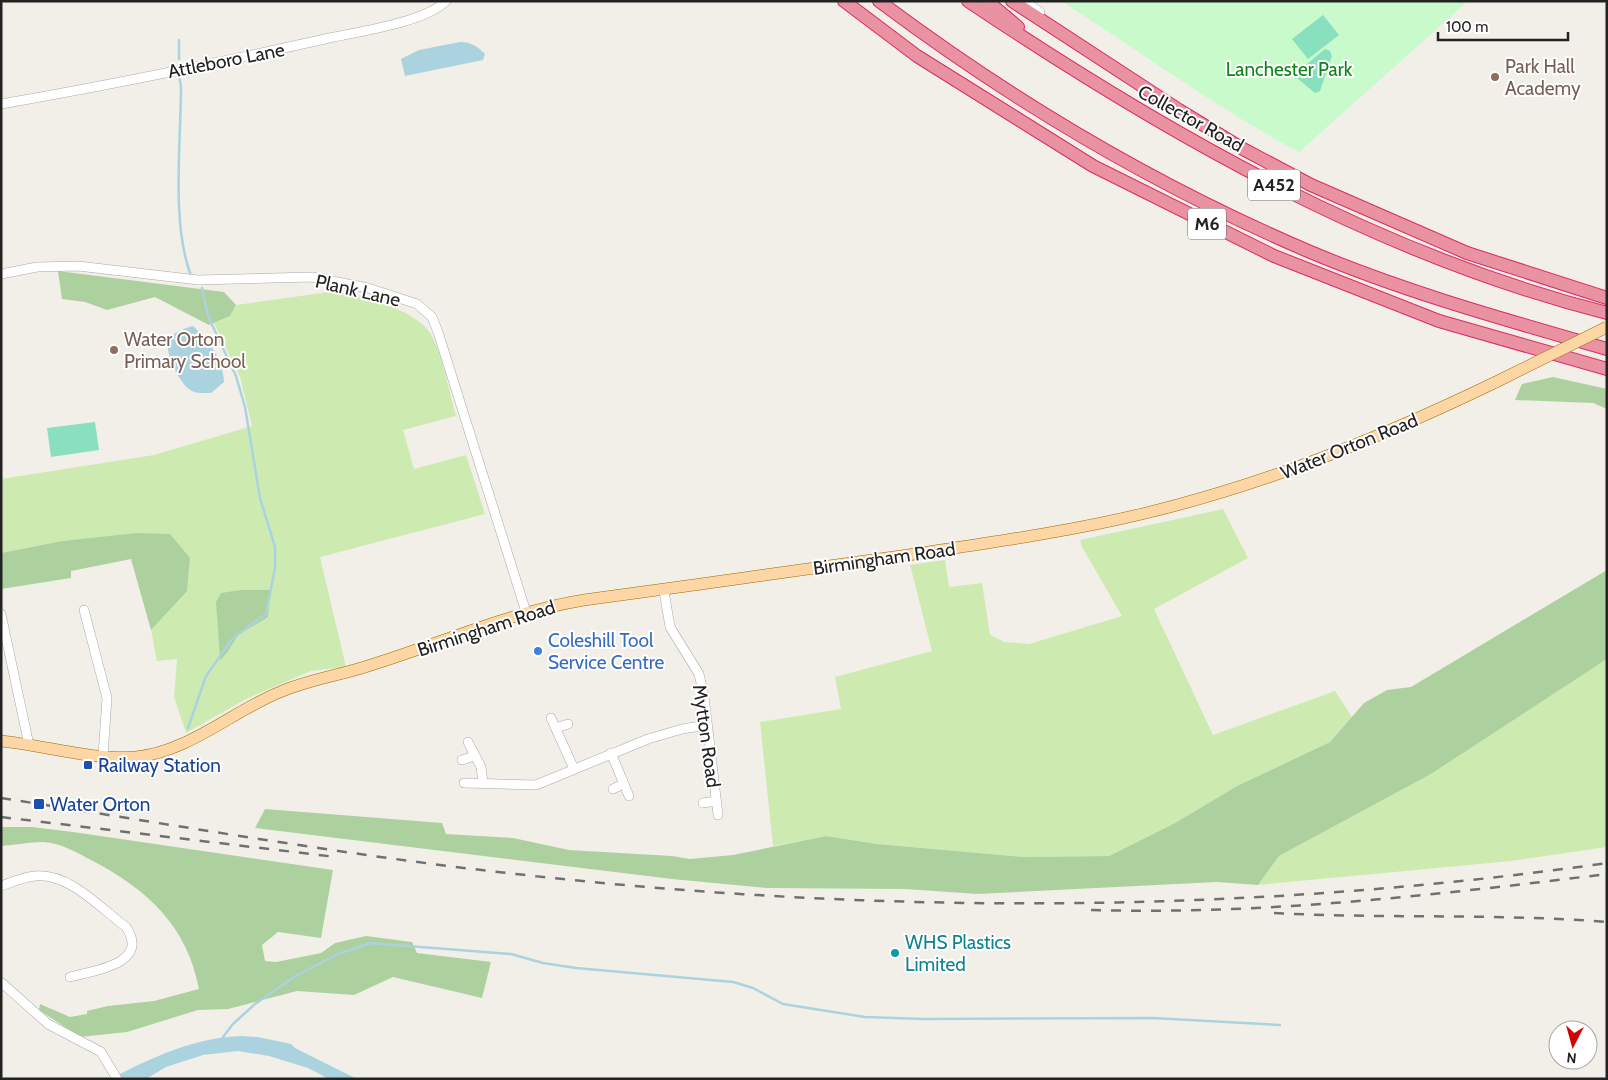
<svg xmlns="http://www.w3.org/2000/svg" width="1608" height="1080" viewBox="0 0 1608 1080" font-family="Cabin,sans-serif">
  <rect width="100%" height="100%" fill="#f2efe9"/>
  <g fill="#cdebb0">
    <path d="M 336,291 C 364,298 420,309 433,338 C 444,361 449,392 456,416 L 403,430 L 414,469 L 466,455 L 485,514 L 320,557 L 346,667 L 311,671 L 246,699 L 186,733 L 174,697 L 177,659 L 157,661 L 151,630 L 187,590 L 190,558 L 124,536 L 62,541 L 1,553 L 1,479 L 154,455 L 252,426 L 240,377 L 214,323 L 230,316 L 236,305 Z"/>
    <polygon points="1223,509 1248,558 1154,609 1213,735 1335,691 1352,717 1330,742 1237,786 1175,823 1109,856 1025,857 877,844 826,836 773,846 760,722 841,709 835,677 932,651 910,565 945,560 949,587 982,583 990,635 1005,642 1029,644 1122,616 1082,547 1080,540"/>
    <polygon points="1607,659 1607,847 1511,861 1258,885 1279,856 1431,774"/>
  </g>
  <g fill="#add19e">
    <polygon points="58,271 224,292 236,305 230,316 209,325 155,297 107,310 85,302 62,299"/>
    <polygon points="1553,377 1607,389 1607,409 1593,403 1515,400 1522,384"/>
    <polygon points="137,533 170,534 190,558 187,591 151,630 131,559 71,571 71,578 1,589 1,553 62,541"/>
    <polygon points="1607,570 1607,659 1431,774 1279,856 1258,885 1217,882 978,894 905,889 766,888 672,879 255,828 265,809 442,823 446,834 513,838 569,850 672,856 690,859 733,855 826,836 877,844 1025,857 1109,856 1175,823 1237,786 1330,742 1364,703 1387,690 1411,687"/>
    <polygon points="241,590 270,590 268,617 238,635 227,653 220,660 216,602 221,593"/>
    <path d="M 1,827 L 32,827 L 73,832 L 333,870 L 321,938 L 278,932 L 262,945 L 265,961 L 276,962 L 321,953 L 335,943 L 366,936 L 412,942 L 417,953 L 491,962 L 482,998 L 393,977 L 354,995 L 297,991 L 228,1009 L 198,1010 L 127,1032 L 80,1037 L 39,1010 L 40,1004 L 70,1017 L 87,1014 L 87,1011 L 108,1006 L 154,1001 L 199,989 C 187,926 148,890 93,861 C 77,853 62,843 43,842 C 30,842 15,845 1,846 Z"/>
  </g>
  <path fill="#c8facc" d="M 1061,1 L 1468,1 L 1299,152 C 1216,108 1140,51 1061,1 Z"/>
  <g fill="#88e0be">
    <polygon points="1323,15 1339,35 1308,59 1292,39"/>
    <polygon points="1325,49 1330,51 1332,56 1320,91 1315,93 1297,78 1296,73"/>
    <polygon points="95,422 99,450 51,457 47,428"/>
  </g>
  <g fill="#aad3df">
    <path d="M 460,42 C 471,42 477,46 485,54 L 483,60 L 405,76 L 401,59 L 419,50 Z"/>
    <path d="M 193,326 C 209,341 223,359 224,382 L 211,393 C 203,393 195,394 189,389 C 179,382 163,350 169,339 C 174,332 185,328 193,326 Z"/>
    <path d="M 242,1036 L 258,1037 L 291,1044 L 295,1048 L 357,1079 L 329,1079 L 308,1068 L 269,1056 L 238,1051 L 203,1055 L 166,1067 L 146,1079 L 110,1079 C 151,1058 195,1037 242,1036 Z"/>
  </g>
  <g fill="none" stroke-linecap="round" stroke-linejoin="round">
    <g stroke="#aad3df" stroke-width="2.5">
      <polyline points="179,59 179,40"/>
      <path d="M 179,76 L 181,86 C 181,144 171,222 191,276"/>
      <polyline points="188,728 206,676 233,638 266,614 275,568 275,547 260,498 245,407 236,376 208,316 202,288"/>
      <polyline points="223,1037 233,1024 255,1004 294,977 338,954 370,943 511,954 543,963 576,968 733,982 753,988 783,1004 865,1017 924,1019 1153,1018 1280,1025"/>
    </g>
    <defs>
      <g id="minor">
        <polyline points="1024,1 1040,12"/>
        <path d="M 1,104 C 110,85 217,63 325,39 C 356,32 424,23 446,1"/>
        <polyline points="1,274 37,267 78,266 198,280 312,277 368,288 417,304 432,317 438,332 526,612"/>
        <polyline points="664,591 670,627 699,674 704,696 718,815"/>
        <polyline points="84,610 107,698 103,755"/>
        <polyline points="1,614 29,745"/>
        <polyline points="551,718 574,769"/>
        <polyline points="556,728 568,724"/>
        <polyline points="468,742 481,767 483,783"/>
        <polyline points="611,753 629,796"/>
        <polyline points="462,760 474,756"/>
        <polyline points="464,783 536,785 648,739 682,729 707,725"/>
        <polyline points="613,789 623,784"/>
        <polyline points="703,803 716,801"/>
        <path d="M 1,886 C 12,882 24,877 35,876 C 70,873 100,908 126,927 C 151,964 93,971 70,977"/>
        <polyline points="1,982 48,1024 101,1052 117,1079"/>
      </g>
      <path id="major" d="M 1,741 C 43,745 95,761 136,757 C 188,752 233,711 280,692 C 310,679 343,675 374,664 C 444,642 511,612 584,600 C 692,585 800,571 908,555 C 987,543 1068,532 1146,513 C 1269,483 1382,437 1496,382"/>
      <g id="highway">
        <polyline points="844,1 917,56 1093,166 1274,256 1439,321 1607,369"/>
        <path d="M 879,1 C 1011,100 1156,186 1308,251 C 1405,292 1506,320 1607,349"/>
        <path d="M 968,1 C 1165,133 1375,254 1607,313"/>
        <polyline points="987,1 1018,27"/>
        <polyline points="1012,1 1179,110 1243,149 1311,185 1467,253 1607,298"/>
      </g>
    </defs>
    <use href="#minor" stroke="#a9a9a9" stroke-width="10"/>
    <use href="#major" stroke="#a06b00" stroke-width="12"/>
    <use href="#highway" stroke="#dc2a67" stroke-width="14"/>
    <use href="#minor" stroke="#fff" stroke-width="9"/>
    <use href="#major" stroke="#fcd6a4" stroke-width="11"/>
    <use href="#highway" stroke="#e892a2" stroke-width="12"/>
    <g stroke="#707070" stroke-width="2.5" stroke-dasharray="10 10" stroke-linecap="butt">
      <path d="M 1,798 C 169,824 338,854 507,873 C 872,915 1242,915 1607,863"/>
      <polyline points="1,817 336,857"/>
      <path d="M 1091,910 C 1264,915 1436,895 1607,874"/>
      <path d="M 1274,913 C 1385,919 1496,913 1607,922"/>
    </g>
    <defs>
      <polyline id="major-bridge" points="1496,382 1607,327"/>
    </defs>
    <use href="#major-bridge" stroke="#a06b00" stroke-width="12" stroke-linecap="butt"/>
    <use href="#major-bridge" stroke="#fcd6a4" stroke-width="11"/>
  </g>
  <g fill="#8d6e63" stroke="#fff" stroke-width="2">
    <circle cx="1495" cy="77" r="5"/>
    <circle cx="114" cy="350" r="5"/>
  </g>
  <circle fill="#3f7fe0" stroke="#fff" stroke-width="2" cx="538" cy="651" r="5"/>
  <g fill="#1a4fb4" stroke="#fff" stroke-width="2">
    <rect x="83" y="760" width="10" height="10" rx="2.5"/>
    <rect x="33" y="798" width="12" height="12" rx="2.5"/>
  </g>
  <circle fill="#0f9aa8" stroke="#fff" stroke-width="2" cx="895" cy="953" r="5"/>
  <g text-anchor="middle" stroke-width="4" stroke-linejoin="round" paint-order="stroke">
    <g fill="#fff" stroke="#646464" stroke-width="1">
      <rect x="1248" y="169.5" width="52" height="31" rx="4"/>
      <rect x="1188" y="208.5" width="38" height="31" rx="4"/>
    </g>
    <g font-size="18" font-weight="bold" fill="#222">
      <text x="1274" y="191">A452</text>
      <text x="1207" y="230">M6</text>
    </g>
    <g font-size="19" fill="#222" stroke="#fff">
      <text transform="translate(226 60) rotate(-11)" y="7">Attleboro Lane</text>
      <text transform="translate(1191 118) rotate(29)" y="7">Collector Road</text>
      <text transform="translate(358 290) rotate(13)" y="7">Plank Lane</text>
      <text transform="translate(1349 446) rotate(-22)" y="7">Water Orton Road</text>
      <text transform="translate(884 558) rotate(-8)" y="7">Birmingham Road</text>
      <text transform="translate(486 628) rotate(-18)" y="7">Birmingham Road</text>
      <text transform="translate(707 736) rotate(82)" y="7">Mytton Road</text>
    </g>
    <g font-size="19" fill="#785e54" stroke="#fff" text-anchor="start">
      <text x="1505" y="73">Park Hall<tspan x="1505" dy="22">Academy</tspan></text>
      <text x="124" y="346">Water Orton<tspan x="124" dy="22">Primary School</tspan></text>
    </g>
    <g font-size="19" fill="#0c8416" stroke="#fff">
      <text x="1289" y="76">Lanchester Park</text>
    </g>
    <g font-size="19" fill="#366cbe" stroke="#fff" text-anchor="start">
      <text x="548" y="647">Coleshill Tool<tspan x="548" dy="22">Service Centre</tspan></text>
    </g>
    <g font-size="19" fill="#164399" stroke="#fff" text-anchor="start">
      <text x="98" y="772">Railway Station</text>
      <text x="50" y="811">Water Orton</text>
    </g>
    <g font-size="19" fill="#0d838f" stroke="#fff" text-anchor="start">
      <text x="905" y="949">WHS Plastics<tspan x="905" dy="22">Limited</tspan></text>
    </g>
  </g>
  <rect width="1608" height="1080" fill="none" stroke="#222222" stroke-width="5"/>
  <g transform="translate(1573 1045) rotate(186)"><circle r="24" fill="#ffffff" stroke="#a7a7a7"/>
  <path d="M0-4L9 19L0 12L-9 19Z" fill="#d40000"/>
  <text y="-8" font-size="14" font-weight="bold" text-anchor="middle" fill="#222222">N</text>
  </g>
  <path d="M1438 32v8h130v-8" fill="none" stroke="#222222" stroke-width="2.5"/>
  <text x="1446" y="32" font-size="15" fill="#222222" stroke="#ffffff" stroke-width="4" paint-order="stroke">100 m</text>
</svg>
